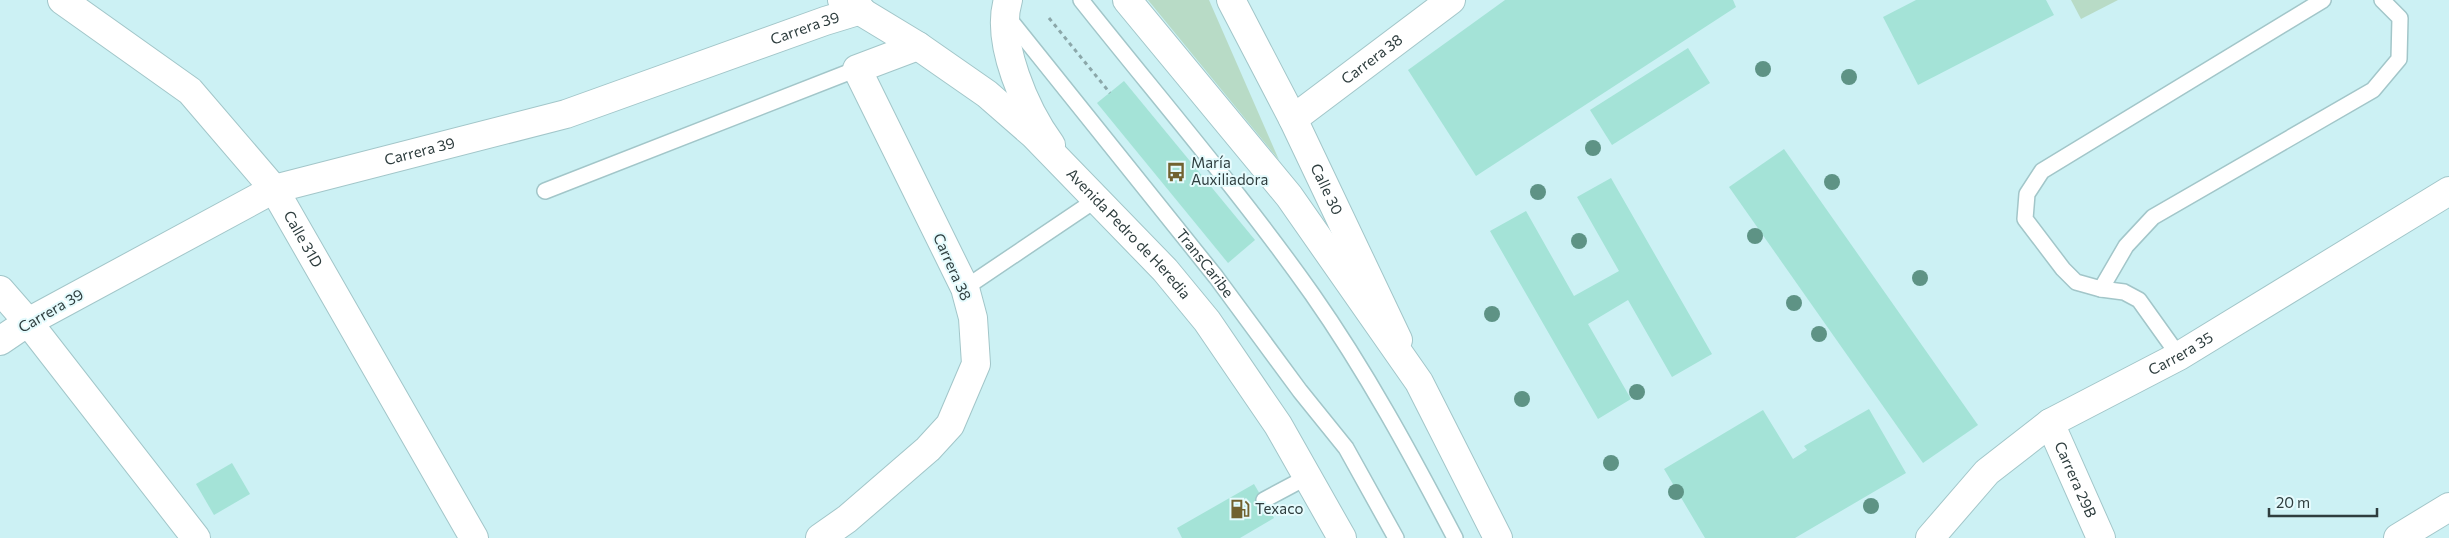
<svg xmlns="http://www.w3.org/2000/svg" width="2449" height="538" viewBox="0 0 2449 538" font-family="Commissioner,sans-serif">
  <rect width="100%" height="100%" fill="#ccf1f4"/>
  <g fill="#b8dbc6">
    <polygon points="1148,0 1209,0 1279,160"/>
    <polygon points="2071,0 2118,0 2081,19"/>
  </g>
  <g fill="#a4e3d7">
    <polygon points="1505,0 1733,0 1736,7 1476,176 1408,70"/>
    <polygon points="1916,0 2046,0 2054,15 1918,85 1883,17"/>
    <polygon points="1688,48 1710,83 1612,145 1590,110"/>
    <polygon points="1124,81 1255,240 1228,263 1097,103"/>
    <polygon points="1784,149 1978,425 1923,463 1729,187"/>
    <polygon points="1611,178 1712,354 1672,377 1628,300 1588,324 1631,399 1598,419 1490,231 1526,211 1574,296 1619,271 1577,197"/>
    <polygon points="1869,409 1906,473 1795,538 1705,538 1664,469 1763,410 1793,459 1807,450 1804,446"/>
    <polygon points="232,463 250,494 214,515 196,484"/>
    <polygon points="1254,484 1274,518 1240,538 1182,538 1177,528"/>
  </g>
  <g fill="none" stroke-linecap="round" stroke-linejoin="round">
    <defs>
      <g id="lane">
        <path d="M 1081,0 C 1158,97 1240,192 1312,294 C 1366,371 1411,454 1455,538"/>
        <path id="s1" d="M 1006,15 L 1216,277 L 1300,391 L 1346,448 L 1396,538"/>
        <polyline points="545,191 857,69"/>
        <polyline points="965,288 1097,199"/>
        <polyline points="2101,289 2126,246 2153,217 2373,90 2399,59 2400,18 2382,0"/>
        <polyline points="2179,356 2139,300 2124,292 2101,289 2076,282 2063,269 2025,219 2027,194 2042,171 2323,0"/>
        <polyline points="1264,500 1309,476"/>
      </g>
      <g id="street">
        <path id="s2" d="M 62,0 L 190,91 L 274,189 L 474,538"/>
        <polyline points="0,341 28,322"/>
        <path id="s3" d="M 2050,423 L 2101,538"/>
        <polyline points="820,538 847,519 928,449 950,425 976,364 973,318 965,288 857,69 918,46"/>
        <path id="s4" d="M 1930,538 L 1987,472 L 2050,423 L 2179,356 L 2449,191"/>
        <polyline points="2398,538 2449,507"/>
      </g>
      <g id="secondary">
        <path d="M 1008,0 C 995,42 1026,111 1051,145"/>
        <path id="s5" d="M 1231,0 L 1293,119 L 1398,340"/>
        <path id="s6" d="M 1293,119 L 1451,0"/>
        <polyline points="0,290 28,322 196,538"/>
        <path id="s7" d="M 28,322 L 274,189 L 566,114 L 825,21 L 861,10"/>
      </g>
      <g id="highway">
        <path id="s8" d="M 842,0 L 918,46 L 987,94 L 1034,135 L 1165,270 L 1207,321 L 1278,425 L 1342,538"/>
        <polyline points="1127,0 1289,196 1419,382 1498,538"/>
      </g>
    </defs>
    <use href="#lane" stroke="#a2c6c9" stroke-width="18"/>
    <use href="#street" stroke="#a2c6c9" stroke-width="30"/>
    <use href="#secondary" stroke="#a2c6c9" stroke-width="30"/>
    <use href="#highway" stroke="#a2c6c9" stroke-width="30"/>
    <polyline stroke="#8ba7a9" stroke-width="3" stroke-dasharray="4 4" stroke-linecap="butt" points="1049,18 1110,93"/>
    <use href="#lane" stroke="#fff" stroke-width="15"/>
    <use href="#street" stroke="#fff" stroke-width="28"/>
    <use href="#secondary" stroke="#fff" stroke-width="28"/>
    <use href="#highway" stroke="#fff" stroke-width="28"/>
  </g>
  <g fill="#5e9385">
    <circle cx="1763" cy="69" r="8"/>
    <circle cx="1849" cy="77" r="8"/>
    <circle cx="1593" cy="148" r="8"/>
    <circle cx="1832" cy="182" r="8"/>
    <circle cx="1538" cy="192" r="8"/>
    <circle cx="1755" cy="236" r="8"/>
    <circle cx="1579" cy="241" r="8"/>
    <circle cx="1920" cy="278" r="8"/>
    <circle cx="1794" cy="303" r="8"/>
    <circle cx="1492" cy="314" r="8"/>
    <circle cx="1819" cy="334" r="8"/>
    <circle cx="1637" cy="392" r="8"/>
    <circle cx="1522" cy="399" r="8"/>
    <circle cx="1611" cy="463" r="8"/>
    <circle cx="1676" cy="492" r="8"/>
    <circle cx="1871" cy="506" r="8"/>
  </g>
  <defs>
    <symbol id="bus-bare" viewBox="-9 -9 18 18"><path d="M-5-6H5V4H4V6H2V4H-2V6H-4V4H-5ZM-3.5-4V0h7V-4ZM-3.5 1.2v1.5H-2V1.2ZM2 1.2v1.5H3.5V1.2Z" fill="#71622f" stroke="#e5fbfd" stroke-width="2.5" paint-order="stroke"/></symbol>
    <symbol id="fuel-bare" viewBox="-9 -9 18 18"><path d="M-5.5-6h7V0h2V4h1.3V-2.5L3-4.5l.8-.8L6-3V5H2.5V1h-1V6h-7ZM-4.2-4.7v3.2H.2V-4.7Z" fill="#71622f" stroke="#e5fbfd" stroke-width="2.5" paint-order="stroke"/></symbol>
  </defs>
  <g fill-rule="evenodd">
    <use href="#bus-bare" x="1162" y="158" width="28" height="28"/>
    <use href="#fuel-bare" x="1226" y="495" width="28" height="28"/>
  </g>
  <g text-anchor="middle" stroke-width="4" stroke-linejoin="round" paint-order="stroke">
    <g font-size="15" fill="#2e3d3e" stroke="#e5fbfd">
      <text dy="5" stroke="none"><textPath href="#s7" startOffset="835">Carrera 39</textPath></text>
      <text dy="5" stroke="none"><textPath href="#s6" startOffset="99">Carrera 38</textPath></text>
      <text dy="5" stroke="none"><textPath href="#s7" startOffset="430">Carrera 39</textPath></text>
      <text dy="5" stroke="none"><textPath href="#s5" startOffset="212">Calle 30</textPath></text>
      <text dy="5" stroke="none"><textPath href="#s8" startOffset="372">Avenida Pedro de Heredia</textPath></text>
      <text dy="5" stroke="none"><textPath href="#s2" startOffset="344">Calle 31D</textPath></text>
      <text dy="5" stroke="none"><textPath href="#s1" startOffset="318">TransCaribe</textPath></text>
      <text transform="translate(952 267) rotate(66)" y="5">Carrera 38</text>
      <text transform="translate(51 311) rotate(-30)" y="5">Carrera 39</text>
      <text dy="5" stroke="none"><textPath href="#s4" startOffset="315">Carrera 35</textPath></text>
      <text dy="5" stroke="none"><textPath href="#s3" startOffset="62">Carrera 29B</textPath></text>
    </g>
    <g font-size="15" fill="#2e3d3e" stroke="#e5fbfd" text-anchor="start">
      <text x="1191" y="168">María<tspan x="1191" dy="17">Auxiliadora</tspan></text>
      <text x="1255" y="514">Texaco</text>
    </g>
  </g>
  <path d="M2269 508v8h108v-8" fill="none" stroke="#2e3d3e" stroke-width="2.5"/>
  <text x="2276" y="508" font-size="15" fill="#2e3d3e" stroke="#e5fbfd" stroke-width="4" paint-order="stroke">20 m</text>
</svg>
